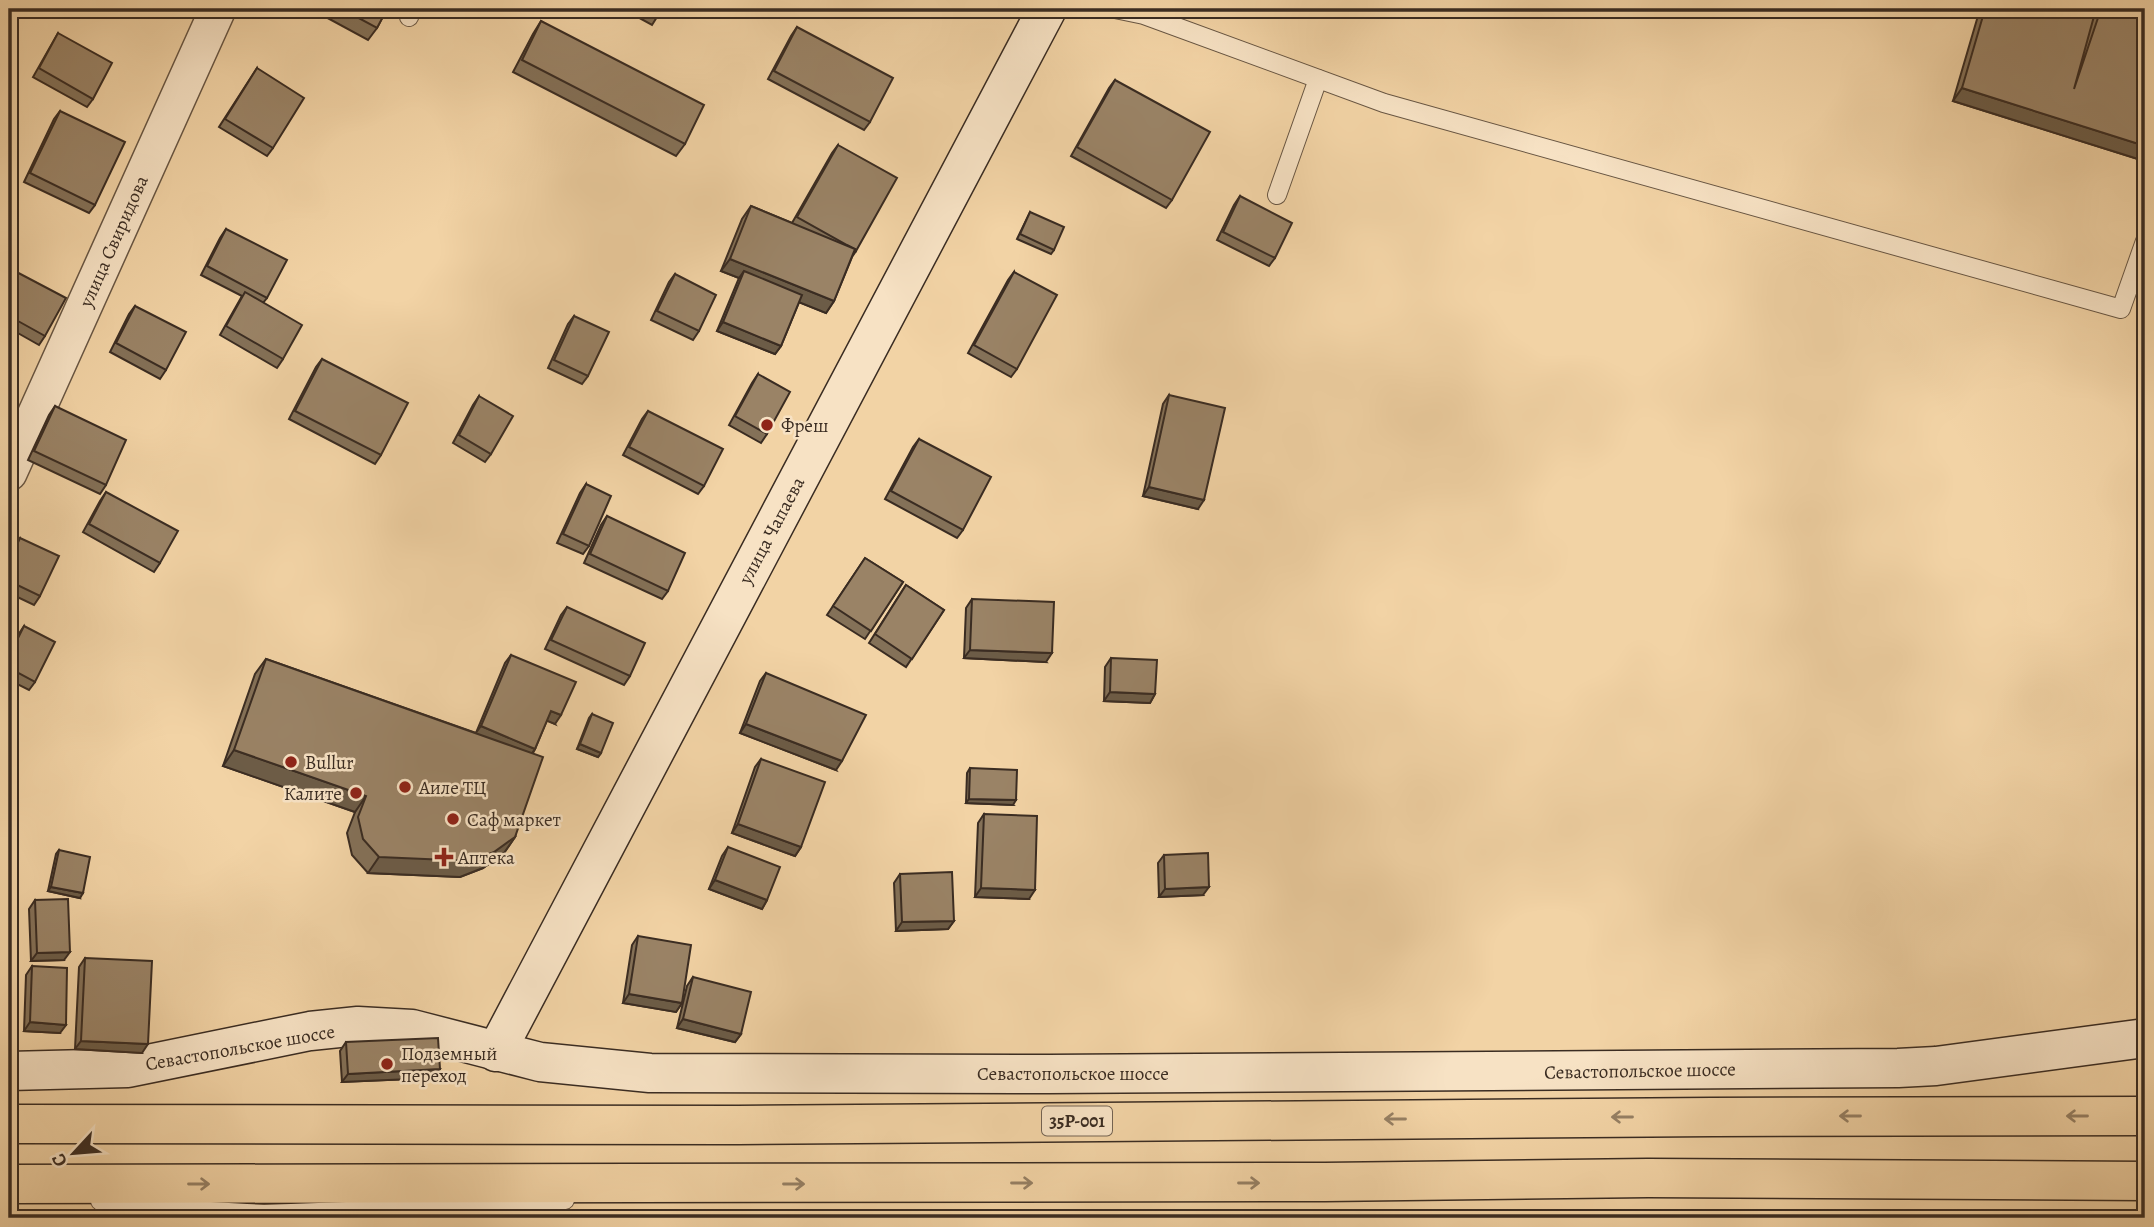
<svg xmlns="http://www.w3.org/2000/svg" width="2154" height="1227" viewBox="0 0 2154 1227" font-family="Alegreya,serif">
  <rect width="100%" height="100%" fill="#f2d3a5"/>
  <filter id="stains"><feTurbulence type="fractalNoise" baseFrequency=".00286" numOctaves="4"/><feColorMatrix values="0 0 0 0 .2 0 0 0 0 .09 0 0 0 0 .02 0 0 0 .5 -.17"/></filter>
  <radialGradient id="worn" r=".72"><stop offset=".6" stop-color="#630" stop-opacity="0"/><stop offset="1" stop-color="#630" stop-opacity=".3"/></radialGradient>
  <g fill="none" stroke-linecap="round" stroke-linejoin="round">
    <defs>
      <g id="lane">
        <polyline points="1115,9 1144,15 1384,103 2121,309 2145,241"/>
        <polyline points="409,17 412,9"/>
        <polyline points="1277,195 1318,79"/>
        <polyline points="100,1201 192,1210 264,1214 513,1205 565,1200"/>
      </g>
      <polyline id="street" points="9,473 218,9"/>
      <g id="secondary">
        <polyline points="496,1052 1047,9"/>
        <polyline points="9,1071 128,1068 310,1031 358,1026 412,1029 540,1062 650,1073 1049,1074 1898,1068 1936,1066 2145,1038"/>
      </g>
      <g id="primary">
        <polyline points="9,1124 738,1125 1712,1117 2145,1116"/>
        <polyline points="9,1184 1325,1182 1648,1178 2145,1181"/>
      </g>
    </defs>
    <use href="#lane" stroke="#685643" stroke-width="20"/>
    <use href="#street" stroke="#685643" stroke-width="38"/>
    <use href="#secondary" stroke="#3a2c22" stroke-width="41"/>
    <use href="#primary" stroke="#3a2c22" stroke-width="41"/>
    <use href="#lane" stroke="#f7e2c4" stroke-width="18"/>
    <use href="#street" stroke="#f7e2c4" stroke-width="35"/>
    <use href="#secondary" stroke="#f7e2c4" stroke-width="38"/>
    <use href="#primary" stroke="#f2d3a5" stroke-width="38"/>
  </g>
  <g fill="#847158" stroke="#3a2c22" stroke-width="2">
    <polygon points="311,9 387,9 377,28 368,40"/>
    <polygon points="623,9 662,9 652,25"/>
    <polygon points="1980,9 2145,9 2145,149 2138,159 1953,101"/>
    <polygon points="541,21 685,144 676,156 513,72 533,34"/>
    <polygon points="797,27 870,122 864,130 768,79 791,36"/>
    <polygon points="58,33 93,99 87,107 33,77"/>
    <polygon points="257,68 273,148 267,156 219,127"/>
    <polygon points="1115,80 1172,200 1166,208 1071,156 1109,88"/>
    <polygon points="60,111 95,205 89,213 24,182 54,119"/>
    <polygon points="838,145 856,251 852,257 834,301 826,313 799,302 781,346 775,354 717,331 739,278 721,271 742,219 751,206 792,223 832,153"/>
    <polygon points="1240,196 1275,258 1269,266 1217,240 1234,205"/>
    <polygon points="1030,212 1054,250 1051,254 1017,239"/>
    <polygon points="226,229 267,298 263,303 283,359 277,368 220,335 242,296 201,275 220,238"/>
    <polygon points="9,268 45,336 39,345 9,328"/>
    <polygon points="1014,272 1017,369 1011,377 968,353 1008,280"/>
    <polygon points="675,274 699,331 693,340 651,320 669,282"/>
    <polygon points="135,306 166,370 160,379 110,352 129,314"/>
    <polygon points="574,316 588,376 582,384 548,368 568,324"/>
    <polygon points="322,359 381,455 375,464 289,419 316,367"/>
    <polygon points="758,374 767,434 761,443 729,425 752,383"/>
    <polygon points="1169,395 1198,509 1143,496 1163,404"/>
    <polygon points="479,396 491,454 485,462 453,443 473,405"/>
    <polygon points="55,406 106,485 100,494 28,460 49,415"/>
    <polygon points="648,411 704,486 698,494 623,455 642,419"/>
    <polygon points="919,439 963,530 957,538 885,499 913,447"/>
    <polygon points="586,484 589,546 583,554 557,543 580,493"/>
    <polygon points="106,492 160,563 154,572 83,532 100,501"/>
    <polygon points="607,516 668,591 662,599 584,563 601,525"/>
    <polygon points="20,538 40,596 34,605 9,593 9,557 14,546"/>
    <polygon points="865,558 903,582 865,639 827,615"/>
    <polygon points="906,585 944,610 906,667 869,643"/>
    <polygon points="972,599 1046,662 964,658 966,608"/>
    <polygon points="567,607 630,676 624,685 545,649 561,615"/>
    <polygon points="24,626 35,682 29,690 9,680 9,653 18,635"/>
    <polygon points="511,655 555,724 547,720 535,749 533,753 515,837 504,853 483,868 460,877 368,873 352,855 347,833 355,812 223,766 255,674 266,659 476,733 505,663"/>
    <polygon points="1111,658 1155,694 1150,703 1104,701 1105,667"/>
    <polygon points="766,673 836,770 740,733 760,681"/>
    <polygon points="592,714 601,753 598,757 577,749 589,718"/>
    <polygon points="761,759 801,847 795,856 732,833 755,767"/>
    <polygon points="970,768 1013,805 966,803 967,773"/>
    <polygon points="984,814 1029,899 975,897 978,823"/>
    <polygon points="728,847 767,900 762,909 709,889 722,856"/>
    <polygon points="59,850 80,898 48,891 56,854"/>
    <polygon points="1164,855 1203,895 1159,897 1158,863"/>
    <polygon points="900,874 954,921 948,929 896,931 894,883"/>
    <polygon points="35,900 64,960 31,961 29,909"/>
    <polygon points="638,936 682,1003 676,1012 623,1003 632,945"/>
    <polygon points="85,958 142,1053 75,1049 79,967"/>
    <polygon points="32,966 60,1033 24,1031 26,975"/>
    <polygon points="693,977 741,1034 735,1042 677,1028 687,986"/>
    <polygon points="346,1042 434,1078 342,1082 340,1051"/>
  </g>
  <g fill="#6c5c47" stroke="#3a2c22" stroke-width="2">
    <polygon points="1962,88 2145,146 2145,149 2138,159 1953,101"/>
    <polygon points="730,259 834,301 826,313 741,279 744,271 739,278 721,271"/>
    <polygon points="723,322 781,346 775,354 717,331"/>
    <polygon points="1149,487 1204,500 1198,509 1143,496"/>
    <polygon points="970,650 1052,653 1046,662 964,658"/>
    <polygon points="1110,692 1155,694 1150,703 1104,701"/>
    <polygon points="551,711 561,715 555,724 545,720"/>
    <polygon points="746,724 842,761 836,770 740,733"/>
    <polygon points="481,726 535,749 529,757 475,734"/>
    <polygon points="580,744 601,753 598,757 577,749"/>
    <polygon points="234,750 366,796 355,812 223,766"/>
    <polygon points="969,799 1016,800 1013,805 966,803"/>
    <polygon points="738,824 801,847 795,856 732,833"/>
    <polygon points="515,837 504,853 483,868 460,877 368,873 379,857"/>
    <polygon points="715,880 767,900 762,909 709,889"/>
    <polygon points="51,887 83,893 80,898 48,891"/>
    <polygon points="1209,887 1203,895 1159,897 1165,889"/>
    <polygon points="981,888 1035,890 1029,899 975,897"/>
    <polygon points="954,921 948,929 896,931 902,922"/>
    <polygon points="70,952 64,960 31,961 37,953"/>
    <polygon points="629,994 682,1003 676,1012 623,1003"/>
    <polygon points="683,1019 741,1034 735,1042 677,1028"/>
    <polygon points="30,1022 66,1025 60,1033 24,1031"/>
    <polygon points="81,1041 148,1044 142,1053 75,1049"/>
    <polygon points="440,1069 434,1078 342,1082 348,1074"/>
  </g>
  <g fill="#9a8366" stroke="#3a2c22" stroke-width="2">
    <polygon points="342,9 387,9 377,28"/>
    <polygon points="644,9 662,9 658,17"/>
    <polygon points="1985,9 2096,9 2074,89 2101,9 2145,9 2145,146 1962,88"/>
    <polygon points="541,21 704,105 685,144 522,60"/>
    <polygon points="797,27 893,78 870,122 774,71"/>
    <polygon points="58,33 112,63 93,99 39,68"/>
    <polygon points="257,68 304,98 273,148 225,119"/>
    <polygon points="1115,80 1210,132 1172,200 1077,147"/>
    <polygon points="60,111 125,142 95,205 30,173"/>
    <polygon points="838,145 897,178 856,251 855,250 855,249 847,245 797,217"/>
    <polygon points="1240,196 1292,223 1275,258 1223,232"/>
    <polygon points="751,206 855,249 834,301 730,259"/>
    <polygon points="1030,212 1064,227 1054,250 1020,234"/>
    <polygon points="226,229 287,260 267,298 207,266"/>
    <polygon points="9,268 66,298 45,336 9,316"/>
    <polygon points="744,271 802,295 781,346 723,322"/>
    <polygon points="1014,272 1057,295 1017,369 974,345"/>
    <polygon points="675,274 716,295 699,331 657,311"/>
    <polygon points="245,292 302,325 283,359 226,326"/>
    <polygon points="135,306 186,332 166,370 116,343"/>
    <polygon points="574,316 609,332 588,376 554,360"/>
    <polygon points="322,359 408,403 381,455 295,411"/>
    <polygon points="758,374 790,392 767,434 735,416"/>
    <polygon points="1169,395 1225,408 1204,500 1149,487"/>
    <polygon points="479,396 513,416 491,454 459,435"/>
    <polygon points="55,406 126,440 106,485 34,451"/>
    <polygon points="648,411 723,449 704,486 629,447"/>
    <polygon points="919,439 991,477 963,530 891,491"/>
    <polygon points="586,484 611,496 589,546 563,534"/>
    <polygon points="106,492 178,531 160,563 89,524"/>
    <polygon points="607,516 685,553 668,591 590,554"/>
    <polygon points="20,538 59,556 40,596 9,581 9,562"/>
    <polygon points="865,558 903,582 871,631 833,606"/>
    <polygon points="906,585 944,610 912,659 875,634"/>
    <polygon points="972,599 1054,602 1052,653 970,650"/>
    <polygon points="567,607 645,643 630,676 551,640"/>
    <polygon points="24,626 55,642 35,682 9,668 9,656"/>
    <polygon points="511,655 576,682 561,715 551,711 535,749 481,726"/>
    <polygon points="1111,658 1157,660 1155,694 1110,692"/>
    <polygon points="266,659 543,757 515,837 494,852 471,861 379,857 363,839 358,817 366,796 234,750"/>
    <polygon points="766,673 866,715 842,761 746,724"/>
    <polygon points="592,714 613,723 601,753 580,744"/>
    <polygon points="761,759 825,782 801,847 738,824"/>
    <polygon points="970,768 1017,770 1016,800 969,799"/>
    <polygon points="984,814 1037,816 1035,890 981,888"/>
    <polygon points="728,847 780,867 767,900 715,880"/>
    <polygon points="59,850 90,857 83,893 51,887"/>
    <polygon points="1208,853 1209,887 1165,889 1164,855"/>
    <polygon points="952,872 954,921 902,922 900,874"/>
    <polygon points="68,899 70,952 37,953 35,900"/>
    <polygon points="638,936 691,945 682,1003 629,994"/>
    <polygon points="85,958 152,961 148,1044 81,1041"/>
    <polygon points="32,966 67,968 66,1025 30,1022"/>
    <polygon points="693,977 751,992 741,1034 683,1019"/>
    <polygon points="438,1038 440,1069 348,1074 346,1042"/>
  </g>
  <defs><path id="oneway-shaft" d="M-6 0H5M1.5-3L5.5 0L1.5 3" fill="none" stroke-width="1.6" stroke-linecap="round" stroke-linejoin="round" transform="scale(1.75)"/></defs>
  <g stroke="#968064">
    <use href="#oneway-shaft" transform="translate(1850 1116) rotate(180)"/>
    <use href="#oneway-shaft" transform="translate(2077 1116) rotate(180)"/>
    <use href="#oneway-shaft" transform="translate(1622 1117) rotate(180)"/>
    <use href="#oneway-shaft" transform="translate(1395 1119) rotate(180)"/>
    <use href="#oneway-shaft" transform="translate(1022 1183)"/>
    <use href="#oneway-shaft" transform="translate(1249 1183)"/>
    <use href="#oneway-shaft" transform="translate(199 1184)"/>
    <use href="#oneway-shaft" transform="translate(794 1184)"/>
  </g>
  <g fill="#8f2418" stroke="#f7e2c4" stroke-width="2.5">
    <circle cx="767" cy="425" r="7"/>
    <circle cx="291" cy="762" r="7"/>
    <circle cx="405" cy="787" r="7"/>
    <circle cx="356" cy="793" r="7"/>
    <circle cx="453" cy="819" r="7"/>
    <path d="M440.5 846.5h7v7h7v7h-7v7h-7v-7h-7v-7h7z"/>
    <circle cx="387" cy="1064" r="7"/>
  </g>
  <g text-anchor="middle" stroke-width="5" stroke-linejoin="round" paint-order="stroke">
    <rect fill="#f7e2c4" stroke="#736353" stroke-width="2" x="1042" y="1106.5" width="70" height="29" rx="5"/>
    <g font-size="18" font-weight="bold" fill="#3a2c22">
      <text x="1077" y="1127">35Р-001</text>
    </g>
    <g font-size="19" fill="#3a2c22" stroke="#f7e2c4">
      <text transform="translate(113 241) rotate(-66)" y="7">улица Свиридова</text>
      <text transform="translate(771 530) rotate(-62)" y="7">улица Чапаева</text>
      <text transform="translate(240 1047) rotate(-10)" y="7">Севастопольское шоссе</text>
      <text transform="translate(1640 1070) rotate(-1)" y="7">Севастопольское шоссе</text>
      <text x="1073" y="1080">Севастопольское шоссе</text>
    </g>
    <g font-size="19" fill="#3a2c22" stroke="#f7e2c4" text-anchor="start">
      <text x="781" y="432">Фреш</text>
      <text x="305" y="769">Bullur</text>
      <text x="419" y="794">Аиле ТЦ</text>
      <text x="342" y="800" text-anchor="end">Калите</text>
      <text x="467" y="826">Саф маркет</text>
      <text x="458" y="864">Аптека</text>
      <text x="401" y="1060">Подземный<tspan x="401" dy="22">переход</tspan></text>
    </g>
  </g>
  <rect width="2154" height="1227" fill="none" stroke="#f2d3a5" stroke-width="35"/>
  <rect x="10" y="10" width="2133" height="1206" fill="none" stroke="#3a2c22" stroke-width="3.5"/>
  <rect x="18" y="18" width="2119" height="1192" fill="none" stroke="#3a2c22" stroke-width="2"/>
  <g transform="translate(74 1153) rotate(244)" stroke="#f7e2c4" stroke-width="5" paint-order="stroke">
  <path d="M0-5L12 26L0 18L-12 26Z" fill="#3a2c22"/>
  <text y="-10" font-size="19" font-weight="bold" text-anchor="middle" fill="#3a2c22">С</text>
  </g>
  <rect width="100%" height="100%" filter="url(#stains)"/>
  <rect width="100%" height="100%" fill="url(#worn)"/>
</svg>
